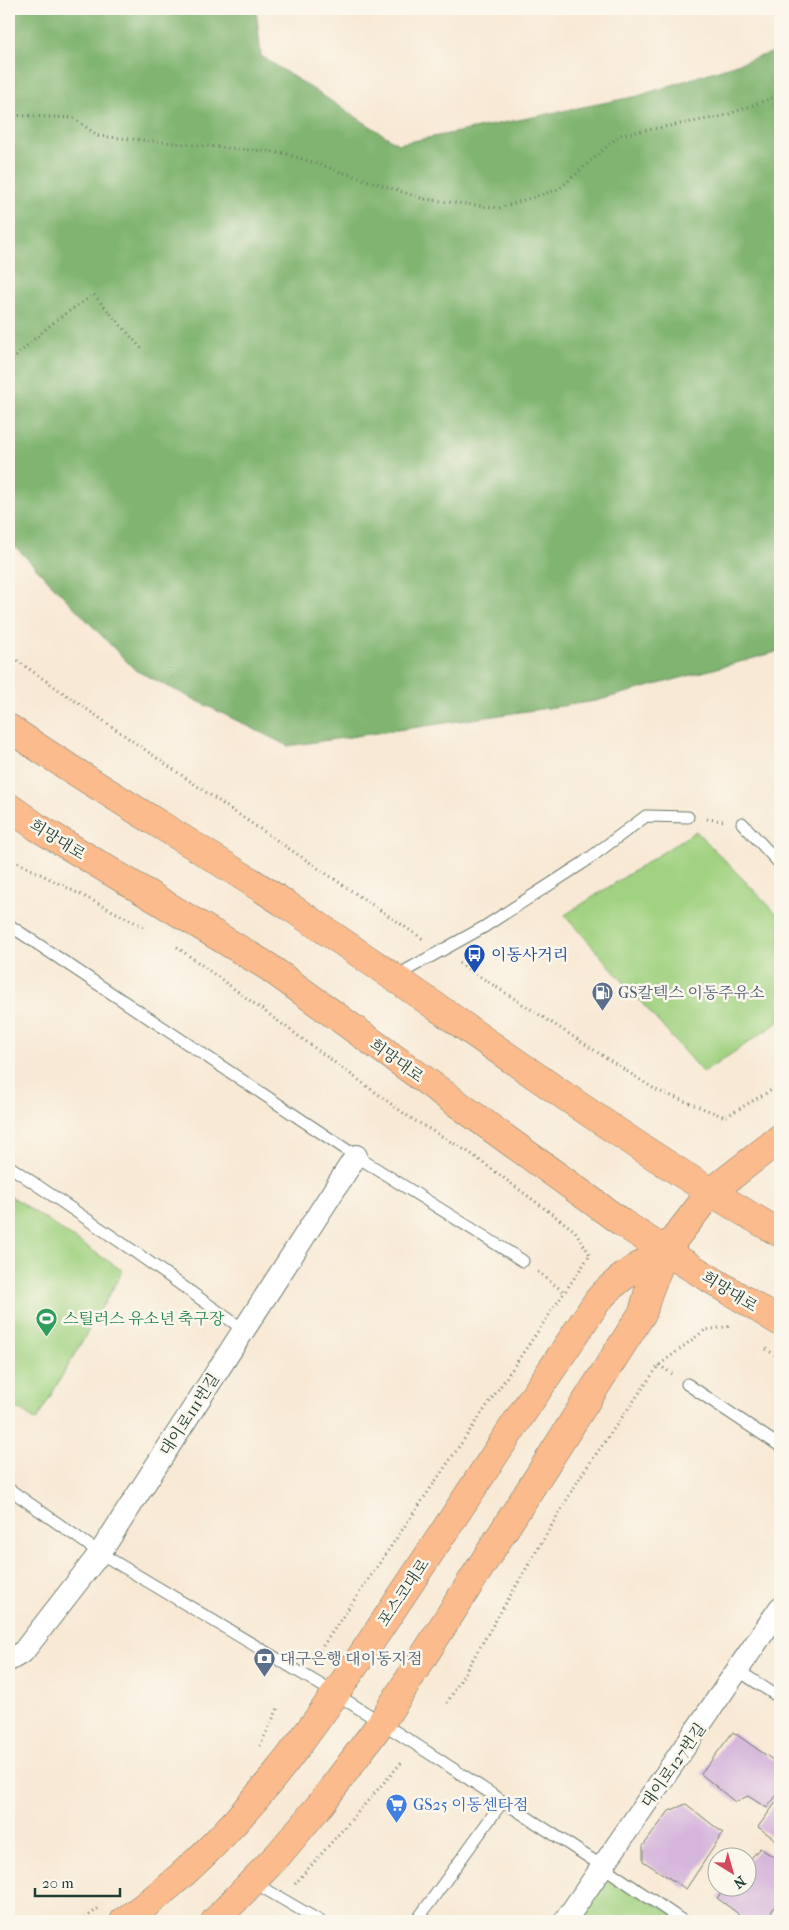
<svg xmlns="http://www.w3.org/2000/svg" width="789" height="1930" viewBox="0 0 789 1930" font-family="'IM FELL French Canon','Noto Serif KR',serif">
  <rect width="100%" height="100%" fill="#fbf7ec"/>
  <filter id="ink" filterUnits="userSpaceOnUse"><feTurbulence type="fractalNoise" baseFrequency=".02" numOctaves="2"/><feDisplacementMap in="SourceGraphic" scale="10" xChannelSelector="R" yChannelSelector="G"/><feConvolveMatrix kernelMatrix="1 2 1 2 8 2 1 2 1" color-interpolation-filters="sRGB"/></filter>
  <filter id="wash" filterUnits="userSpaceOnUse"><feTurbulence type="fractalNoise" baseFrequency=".0096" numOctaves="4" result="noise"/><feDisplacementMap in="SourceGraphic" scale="20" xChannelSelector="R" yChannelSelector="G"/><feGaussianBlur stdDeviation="1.12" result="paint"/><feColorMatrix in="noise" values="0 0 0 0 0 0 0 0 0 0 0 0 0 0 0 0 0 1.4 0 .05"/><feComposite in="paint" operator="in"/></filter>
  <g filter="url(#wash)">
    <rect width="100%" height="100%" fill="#f8e9d5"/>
    <g fill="#a1d281" stroke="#60885a">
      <polygon points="696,831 780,917 780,1021 703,1073 565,915"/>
      <polygon points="9,1195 123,1271 36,1421 9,1402"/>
      <polygon points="602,1866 683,1921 565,1921"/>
    </g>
    <polygon fill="#80b46f" stroke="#507852" points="9,9 256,9 261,56 398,144 638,96 780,50 780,651 596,701 288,746 135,670 9,540"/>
    <g id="blocks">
      <g fill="#d5b6db">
        <polygon points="733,1732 780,1765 780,1791 767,1808 748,1796 735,1802 701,1774"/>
        <polygon points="780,1797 780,1843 758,1827"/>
        <polygon points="686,1804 723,1833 686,1889 643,1861 643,1846 669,1811"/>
        <polygon points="760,1848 780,1861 780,1897 766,1921 748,1921 717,1898 726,1888 746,1888 746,1864"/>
        <polygon points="287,1918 293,1921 279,1921"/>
      </g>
    </g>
  </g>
  <g filter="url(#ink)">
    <use href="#blocks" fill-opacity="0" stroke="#6b796c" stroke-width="1"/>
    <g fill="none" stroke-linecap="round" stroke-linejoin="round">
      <defs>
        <g id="lane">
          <polyline points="742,823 780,864"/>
          <polyline points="9,925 356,1156 523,1261"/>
          <polyline points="394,977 484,927 583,863 646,816 688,817"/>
          <polyline points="9,1166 135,1252 244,1330"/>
          <polyline points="687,1384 780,1446"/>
          <polyline points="9,1489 100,1553 336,1694 415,1744 602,1866 683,1921"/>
          <polyline points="739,1671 780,1698"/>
          <polyline points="253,1882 320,1921"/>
          <polyline points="427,1921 420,1916 503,1801"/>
        </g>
        <g id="street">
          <polyline points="9,1660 23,1652 100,1553 356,1156"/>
          <polyline points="565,1921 780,1608"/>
        </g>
        <g id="primary">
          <path d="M 9,728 C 99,790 195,844 287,905 C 452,1013 608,1135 780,1233"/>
          <polyline points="9,807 37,827 267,966 621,1222 665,1251 780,1322"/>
          <path d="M 124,1921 C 246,1836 327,1707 408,1586 C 471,1490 534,1395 598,1300 C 617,1278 640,1265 665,1251"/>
          <polyline points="215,1921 279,1854 320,1805 381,1723 643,1312 648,1293 665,1251 710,1193 780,1138"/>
        </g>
      </defs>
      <use href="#lane" stroke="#6b796c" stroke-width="13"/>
      <use href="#street" stroke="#6b796c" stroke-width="24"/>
      <use href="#primary" stroke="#6b796c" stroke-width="29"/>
      <g stroke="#6b796c" stroke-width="3" stroke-dasharray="1 4" stroke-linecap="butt">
        <polyline points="9,115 74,118 98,136 284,153 424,199 499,208 559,189 620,135 724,116 780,95"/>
        <path d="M 9,364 C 34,337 62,314 94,295 L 142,349"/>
        <polyline points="9,655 223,804 423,939"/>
        <polyline points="707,819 724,821"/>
        <polyline points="9,858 144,927"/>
        <polyline points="177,947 409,1117 470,1153 575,1231 590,1255 318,1653"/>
        <polyline points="459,963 656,1090 725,1117 780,1085"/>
        <polyline points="538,1272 564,1292"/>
        <polyline points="766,1349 780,1358"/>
        <polyline points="659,1365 672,1374"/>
        <polyline points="447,1703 582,1474 659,1365 705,1330 731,1326"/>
        <polyline points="260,1746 278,1708"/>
        <polyline points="295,1884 401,1763"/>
        <polyline points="81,1921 99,1908"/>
      </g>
      <use href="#lane" stroke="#fff" stroke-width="11"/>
      <use href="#street" stroke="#fff" stroke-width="22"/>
      <use href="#primary" stroke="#fbbb8c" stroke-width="28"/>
    </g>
  </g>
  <defs>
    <symbol id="bus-pin" viewBox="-11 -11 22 30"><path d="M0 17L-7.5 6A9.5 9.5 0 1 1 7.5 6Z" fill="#1a4fb4" stroke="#fbf7ec"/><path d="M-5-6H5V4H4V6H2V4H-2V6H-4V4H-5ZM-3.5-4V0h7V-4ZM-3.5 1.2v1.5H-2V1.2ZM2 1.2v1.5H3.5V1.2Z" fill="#fff"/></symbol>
    <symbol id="fuel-pin" viewBox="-11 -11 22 30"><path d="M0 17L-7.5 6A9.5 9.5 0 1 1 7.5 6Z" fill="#5c6f8a" stroke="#fbf7ec"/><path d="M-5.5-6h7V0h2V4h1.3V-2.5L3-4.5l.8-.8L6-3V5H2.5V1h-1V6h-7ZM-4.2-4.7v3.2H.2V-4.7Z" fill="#fff"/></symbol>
    <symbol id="stadium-pin" viewBox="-11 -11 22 30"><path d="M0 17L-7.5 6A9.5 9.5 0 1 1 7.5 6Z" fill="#2e9e5b" stroke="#fbf7ec"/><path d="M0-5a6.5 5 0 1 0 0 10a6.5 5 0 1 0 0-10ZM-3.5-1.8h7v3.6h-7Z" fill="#fff"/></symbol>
    <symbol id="bank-pin" viewBox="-11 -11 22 30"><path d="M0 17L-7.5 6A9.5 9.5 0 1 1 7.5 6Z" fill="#5c6f8a" stroke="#fbf7ec"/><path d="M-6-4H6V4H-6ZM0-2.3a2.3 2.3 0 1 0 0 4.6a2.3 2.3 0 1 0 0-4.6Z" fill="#fff"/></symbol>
    <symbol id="supermarket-pin" viewBox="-11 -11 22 30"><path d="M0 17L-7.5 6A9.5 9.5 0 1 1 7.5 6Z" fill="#3f7fe0" stroke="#fbf7ec"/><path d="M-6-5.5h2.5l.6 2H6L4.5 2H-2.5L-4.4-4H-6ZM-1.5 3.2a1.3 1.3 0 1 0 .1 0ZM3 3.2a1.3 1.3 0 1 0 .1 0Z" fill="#fff"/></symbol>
  </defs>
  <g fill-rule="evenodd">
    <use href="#bus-pin" x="462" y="942" width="25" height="34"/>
    <use href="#fuel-pin" x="590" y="980" width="25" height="34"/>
    <use href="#stadium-pin" x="34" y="1306" width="25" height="34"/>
    <use href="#bank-pin" x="252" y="1646" width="25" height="34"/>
    <use href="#supermarket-pin" x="384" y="1792" width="25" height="34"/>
  </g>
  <g text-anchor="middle" stroke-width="5" stroke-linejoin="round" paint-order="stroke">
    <g font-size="16" fill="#1f3d34" stroke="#fbf7ec">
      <text transform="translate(58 839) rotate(32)" y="6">희망대로</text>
      <text transform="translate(397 1060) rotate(36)" y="6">희망대로</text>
      <text transform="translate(730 1291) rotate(32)" y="6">희망대로</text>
      <text transform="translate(189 1414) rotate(-57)" y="6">대이로111번길</text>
      <text transform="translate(403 1592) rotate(-56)" y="6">포스코대로</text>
      <text transform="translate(673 1765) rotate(-55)" y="6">대이로127번길</text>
    </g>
    <g font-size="16" fill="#164399" stroke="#fbf7ec" text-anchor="start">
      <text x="491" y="960">이동사거리</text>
    </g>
    <g font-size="16" fill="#4e5e75" stroke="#fbf7ec" text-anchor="start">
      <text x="618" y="998">GS칼텍스 이동주유소</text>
      <text x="280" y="1664">대구은행 대이동지점</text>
    </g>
    <g font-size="16" fill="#27864d" stroke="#fbf7ec" text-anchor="start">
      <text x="63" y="1324">스틸러스 유소년 축구장</text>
    </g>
    <g font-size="16" fill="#366cbe" stroke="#fbf7ec" text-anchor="start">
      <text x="413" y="1810">GS25 이동센타점</text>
    </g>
  </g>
  <rect width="789" height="1930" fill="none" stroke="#fbf7ec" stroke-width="30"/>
  <g transform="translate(732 1872) rotate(143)"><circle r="24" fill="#fbf7ec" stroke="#a3ada2"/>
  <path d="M0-4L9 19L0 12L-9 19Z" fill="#d1495b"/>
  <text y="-8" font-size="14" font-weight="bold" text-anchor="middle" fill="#1f3d34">N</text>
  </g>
  <path d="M35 1888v8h85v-8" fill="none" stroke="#1f3d34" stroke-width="2.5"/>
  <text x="42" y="1888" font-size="15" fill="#1f3d34" stroke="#fbf7ec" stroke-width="4" paint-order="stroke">20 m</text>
</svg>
